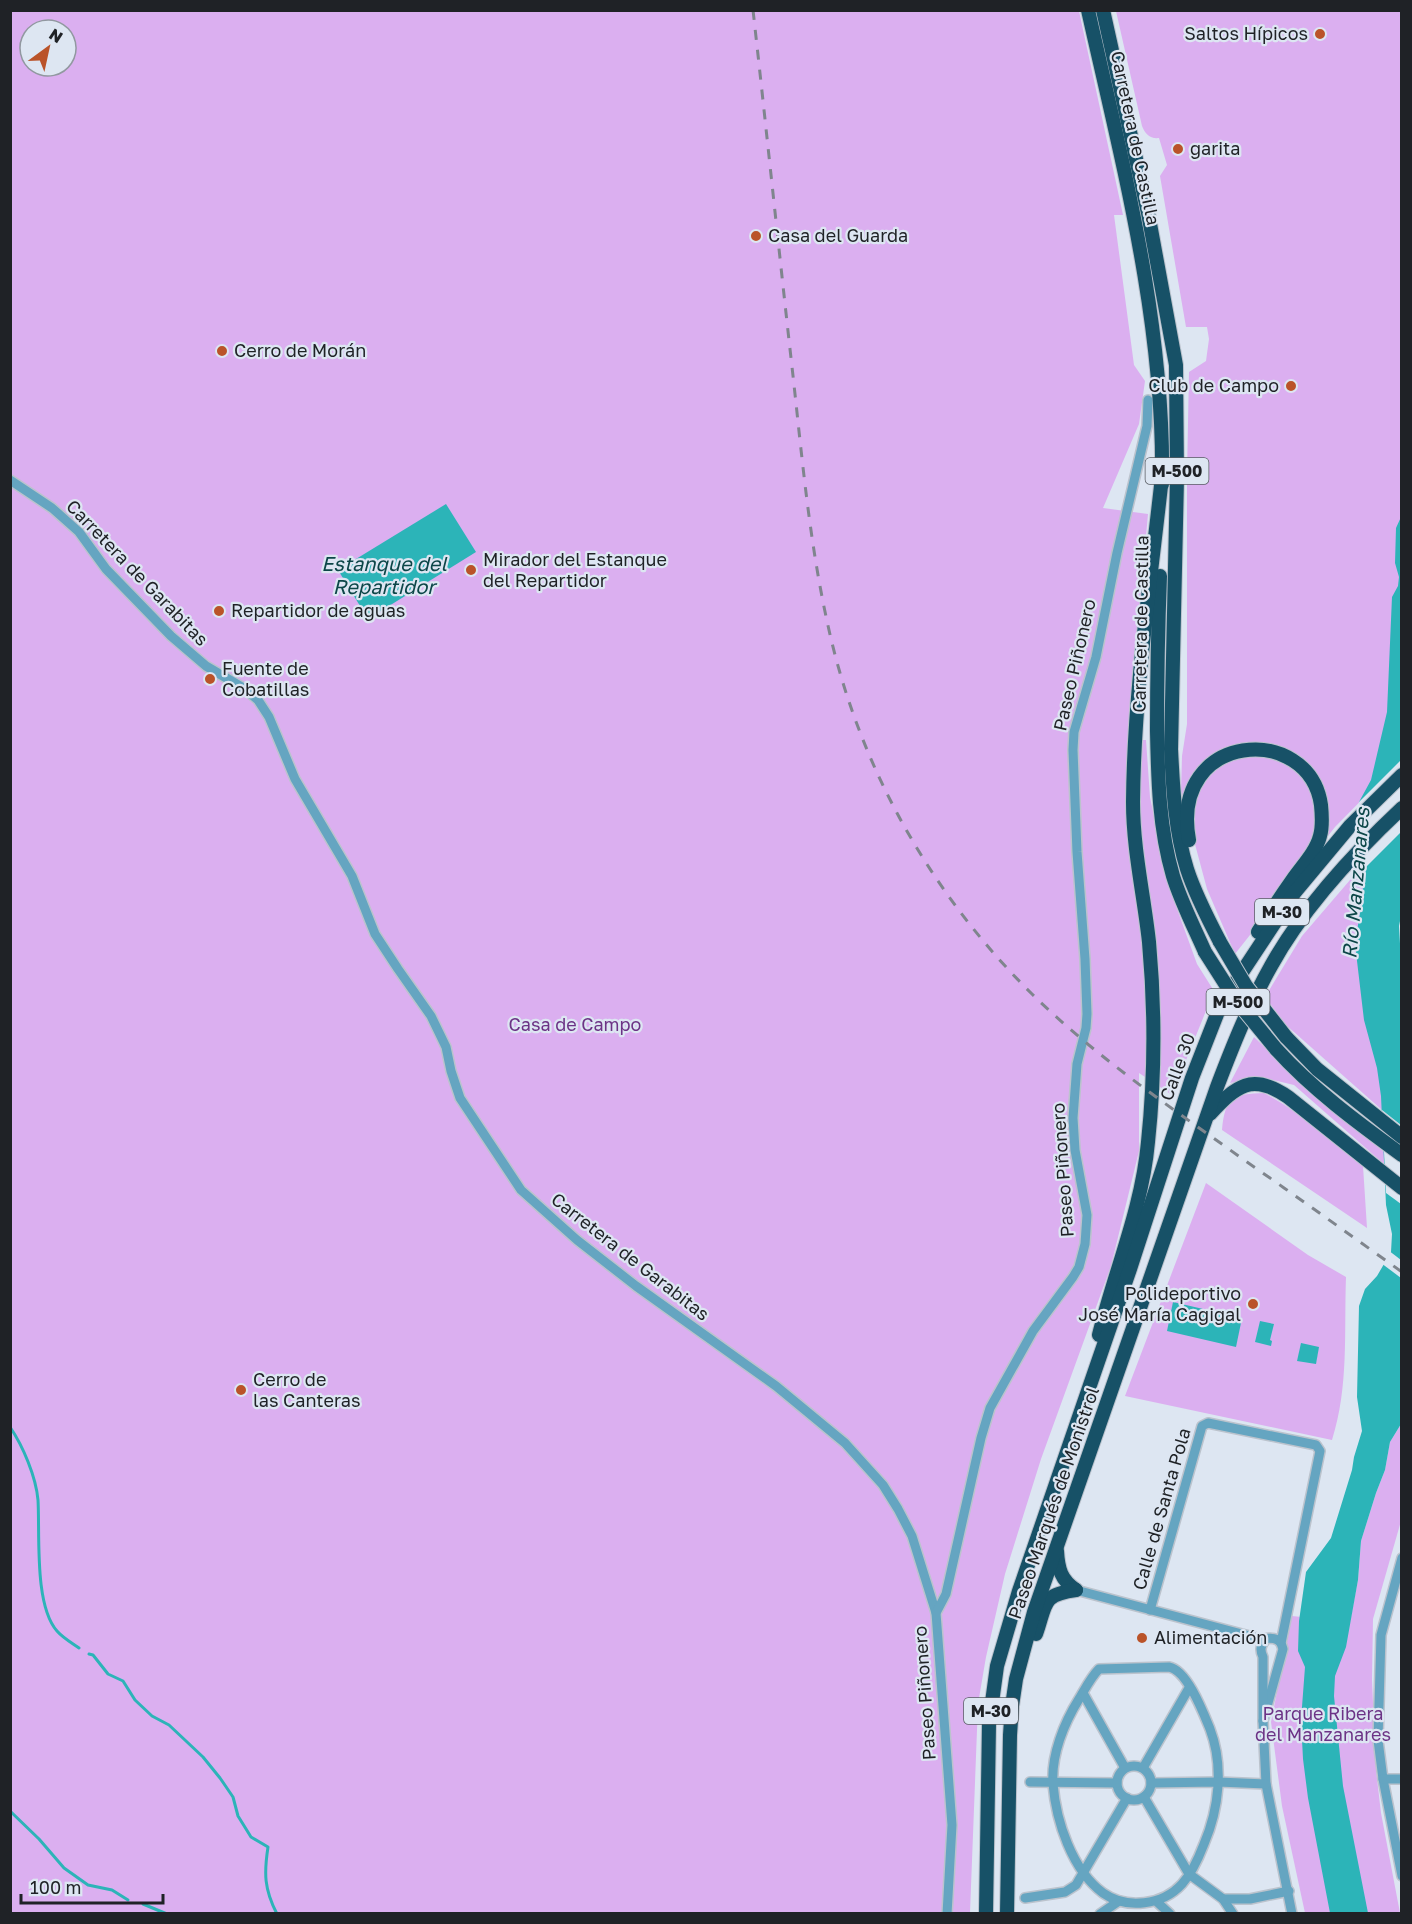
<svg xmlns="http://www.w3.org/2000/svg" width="1412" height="1924" viewBox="0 0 1412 1924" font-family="'Golos Text',sans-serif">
  <rect width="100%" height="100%" fill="#dde6f2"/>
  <g fill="#dbaff0" fill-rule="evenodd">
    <path d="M 11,11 L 1079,11 L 1123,215 L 1114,215 L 1134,365 L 1145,381 L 1139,424 L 1103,508 L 1148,514 L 1133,679 L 1130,740 L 1146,740 L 1150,797 L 1168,884 L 1197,964 L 1214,991 L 1172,1095 L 1139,1073 L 1139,1151 L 1111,1266 L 1041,1459 L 1005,1574 L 986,1657 L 978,1704 L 970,1913 L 11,1914 ZM 30,30 L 66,30 L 66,66 L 30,66 Z"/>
    <path d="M 1116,11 L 1401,11 L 1401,760 L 1335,827 L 1235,954 L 1207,889 L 1181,792 L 1182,756 L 1187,724 L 1187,474 L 1189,372 L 1206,361 L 1209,339 L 1207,327 L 1186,327 L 1160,176 L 1167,165 L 1159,138 C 1150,139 1145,134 1142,126 Z"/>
    <polygon points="1362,871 1396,931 1402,1010 1401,1125 1382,1110 1286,1025 1265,997 1302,936 1350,880"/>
    <path d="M 1254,1037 C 1296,1077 1341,1113 1384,1152 L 1384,1164 L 1294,1085 L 1260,1077 L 1230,1083 Z"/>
    <path d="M 1264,1093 C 1301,1113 1332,1140 1363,1166 L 1367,1228 L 1222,1130 C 1225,1097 1233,1094 1264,1093 Z"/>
    <path d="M 1206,1183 L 1308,1255 L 1346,1277 C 1344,1332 1349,1387 1332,1440 L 1125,1396 Z"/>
    <polygon points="1401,1424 1401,1521 1373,1619 1372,1680 1376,1770 1381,1813 1400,1913 1305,1913 1282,1806 1271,1722 1292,1616 1350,1622 1358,1580 1361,1541 1376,1493 1385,1470 1390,1442"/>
  </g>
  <g fill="#2cb4b8">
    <polygon points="1401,503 1402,911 1399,926 1402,979 1401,1424 1390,1442 1385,1470 1376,1493 1361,1541 1358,1580 1346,1647 1335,1676 1334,1696 1343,1786 1368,1913 1330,1913 1308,1798 1303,1759 1301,1720 1305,1667 1298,1651 1299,1621 1306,1572 1331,1538 1352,1470 1354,1457 1362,1431 1357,1397 1359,1306 1365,1289 1377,1276 1391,1252 1392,1234 1386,1205 1381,1096 1377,1068 1364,1020 1355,944 1363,893 1359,802 1371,780 1387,712 1392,597 1398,586 1399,577 1395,563 1396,528 1401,517"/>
    <polygon points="446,504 476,552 368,619 338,570"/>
    <polygon points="1173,1302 1242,1318 1236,1347 1167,1331"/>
    <polygon points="1260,1321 1274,1324 1270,1340 1272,1341 1271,1346 1255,1342"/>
    <polygon points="1301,1343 1319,1347 1316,1364 1297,1361"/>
  </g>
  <g fill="#dde6f2">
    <polygon points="1401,760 1401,832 1362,871 1359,802"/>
    <polygon points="1382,1110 1401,1125 1401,1204 1386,1193"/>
    <polygon points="1388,1250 1401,1260 1401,1278 1381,1263"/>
  </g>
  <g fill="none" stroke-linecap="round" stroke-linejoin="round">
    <g stroke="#2cb4b8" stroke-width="3">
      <path d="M 10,1427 C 23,1446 36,1477 38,1500 C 40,1534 34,1605 57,1631 C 63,1638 72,1643 79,1648"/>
      <path d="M 89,1654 L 93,1655 L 108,1674 L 123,1681 L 135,1700 L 152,1716 L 169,1725 L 203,1757 L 220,1778 L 233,1797 L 238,1816 L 251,1837 L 268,1847 C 264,1873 264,1889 277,1914"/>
      <polyline points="10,1811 39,1839 64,1868 88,1885 112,1890 128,1900"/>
      <polyline points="143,1904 167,1914"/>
    </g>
    <defs>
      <g id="minor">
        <polyline points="10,480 52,508 79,532 106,569 171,636 206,666 245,689 258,700 269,717 295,779 352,876 375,934 398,969 431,1016 446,1047 451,1071 460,1098 521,1190 577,1240 636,1286 776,1386 845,1443 883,1485 898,1509 912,1536 936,1613"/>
        <polyline points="1402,1558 1381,1635 1378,1740 1383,1779 1402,1876"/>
        <path d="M 1076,1590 L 1257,1638 C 1266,1640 1274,1635 1281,1643"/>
        <polyline points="1150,1610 1202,1426 1208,1423 1316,1445 1320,1451 1281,1643 1283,1649 1263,1721"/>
        <path d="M 1265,1640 C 1260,1647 1260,1650 1263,1657 L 1263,1721 L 1266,1784 L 1292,1914"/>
        <path d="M 1169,1667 C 1187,1670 1203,1712 1210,1729 C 1224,1766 1219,1809 1204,1844 C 1199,1857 1192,1873 1182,1884 C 1163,1905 1127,1910 1103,1893 C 1072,1870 1056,1821 1053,1784 C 1051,1755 1064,1723 1079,1699 C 1085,1689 1091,1677 1099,1669 Z"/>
        <polyline points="1083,1693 1125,1768"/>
        <circle cx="1134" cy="1783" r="17"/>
        <polyline points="1143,1768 1189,1688"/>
        <polyline points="1383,1779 1402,1779"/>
        <polyline points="1030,1782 1117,1783"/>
        <polyline points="1151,1783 1218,1782 1266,1784"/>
        <polyline points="1144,1797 1189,1874 1223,1899 1233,1914"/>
        <polyline points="1025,1898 1065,1892 1076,1885 1127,1798"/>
        <polyline points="1223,1899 1250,1899 1289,1891"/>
        <polyline points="1156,1901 1170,1914"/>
        <polyline points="947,1914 952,1825 936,1613 946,1594 981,1438 990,1408 1033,1331 1073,1277 1079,1267 1085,1244 1087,1215 1075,1150 1073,1118 1077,1064 1086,1028 1087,1014 1085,959 1077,852 1073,750 1074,732 1096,657 1117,553 1147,426 1148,400"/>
        <polyline points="1100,1914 1119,1901"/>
      </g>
      <g id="highway">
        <path d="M 1088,10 C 1123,166 1165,324 1162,484"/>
        <path d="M 1103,10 L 1148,213 L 1176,365 L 1177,478 L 1171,749 C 1173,789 1175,831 1187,869 C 1195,894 1208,919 1220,942"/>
        <path d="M 1160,576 C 1158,627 1157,679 1157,731 C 1158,780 1159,828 1173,876 C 1181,902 1194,927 1205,952"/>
        <path d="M 1189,840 C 1169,731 1309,722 1321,805 C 1322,815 1323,826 1320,836 C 1316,852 1302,866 1293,879 C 1281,896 1269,914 1258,932"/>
        <polyline points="1286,1037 1317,1069 1402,1137"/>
        <path d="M 1276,1049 C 1312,1089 1358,1123 1402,1155"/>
        <path d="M 1210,1114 C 1236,1086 1252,1072 1288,1097 L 1402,1188"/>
        <path d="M 1099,1335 C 1115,1270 1142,1209 1148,1142 C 1155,1076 1155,1008 1149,942 C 1144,896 1133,849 1133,802 C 1134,694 1150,585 1162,477"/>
        <path d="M 1057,1551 C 1058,1569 1061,1580 1076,1590"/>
        <path d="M 1036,1634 C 1047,1603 1041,1595 1076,1590"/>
        <polyline points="986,1914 989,1724 997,1666 1019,1591 1130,1269 1192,1078 1221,1004 1295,892 1350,826 1402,775"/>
        <path d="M 1007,1914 L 1010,1735 L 1012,1706 L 1016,1679 L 1034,1612 L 1217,1087 C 1233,1045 1249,1005 1271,966 C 1303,908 1354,853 1402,808"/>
      </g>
    </defs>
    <use href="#minor" stroke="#bbc3cd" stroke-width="12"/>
    <use href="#highway" stroke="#bbc3cd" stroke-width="16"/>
    <use href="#minor" stroke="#65a5c1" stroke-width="9"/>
    <use href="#highway" stroke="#175167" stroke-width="14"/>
    <path stroke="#7f858d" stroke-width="3" stroke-dasharray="10 10" stroke-linecap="butt" d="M 753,10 C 766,126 778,242 791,358 C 801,445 808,534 827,621 C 857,763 929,892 1032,994 C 1097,1058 1173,1109 1247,1162 C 1299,1198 1350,1235 1402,1272"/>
    <defs>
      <g id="highway-bridge">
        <polyline points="1220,942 1246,986 1286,1037"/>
        <polyline points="1205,952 1235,999 1276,1049"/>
      </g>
    </defs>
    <use href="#highway-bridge" stroke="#bbc3cd" stroke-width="16" stroke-linecap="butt"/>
    <use href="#highway-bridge" stroke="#175167" stroke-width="14"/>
  </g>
  <g fill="#ba5329" stroke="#dde6f2" stroke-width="2">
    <circle cx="1320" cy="34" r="6"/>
    <circle cx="1178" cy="149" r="6"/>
    <circle cx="756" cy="236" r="6"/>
    <circle cx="222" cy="351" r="6"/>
    <circle cx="1291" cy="386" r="6"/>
    <circle cx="471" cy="570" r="6"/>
    <circle cx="219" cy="611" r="6"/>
    <circle cx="210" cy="679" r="6"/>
    <circle cx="1253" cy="1304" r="6"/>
    <circle cx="241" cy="1390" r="6"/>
    <circle cx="1142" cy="1638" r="6"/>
  </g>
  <g text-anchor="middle" stroke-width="4.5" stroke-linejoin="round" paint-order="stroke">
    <g fill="#dde6f2" stroke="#585d63" stroke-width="1.5">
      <rect x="1145.5" y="458" width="63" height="26" rx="4.5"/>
      <rect x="1255" y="899" width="54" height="26" rx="4.5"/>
      <rect x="1206.5" y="989" width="63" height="26" rx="4.5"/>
      <rect x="964" y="1698" width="54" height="26" rx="4.5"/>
    </g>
    <g font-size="16" font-weight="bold" fill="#1f2226">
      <text x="1177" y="477">M-500</text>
      <text x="1282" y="918">M-30</text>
      <text x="1238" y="1008">M-500</text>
      <text x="991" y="1717">M-30</text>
    </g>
    <g font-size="18" fill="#1f2226" stroke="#dde6f2" text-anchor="start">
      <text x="1308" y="40" text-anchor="end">Saltos Hípicos</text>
      <text x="1190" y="155">garita</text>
      <text x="768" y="242">Casa del Guarda</text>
      <text x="234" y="357">Cerro de Morán</text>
      <text x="1279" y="392" text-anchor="end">Club de Campo</text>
      <text x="483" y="566">Mirador del Estanque<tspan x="483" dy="21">del Repartidor</tspan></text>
      <text x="231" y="617">Repartidor de aguas</text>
      <text x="222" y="675">Fuente de<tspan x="222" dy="21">Cobatillas</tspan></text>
      <text x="1241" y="1300" text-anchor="end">Polideportivo<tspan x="1241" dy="21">José María Cagigal</tspan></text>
      <text x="253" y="1386">Cerro de<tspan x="253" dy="21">las Canteras</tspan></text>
      <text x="1154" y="1644">Alimentación</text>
    </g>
    <g font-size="18" fill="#1f2226" stroke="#dde6f2">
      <text transform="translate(1135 138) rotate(78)" y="6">Carretera de Castilla</text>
      <text transform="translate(137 573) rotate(46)" y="6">Carretera de Garabitas</text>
      <text transform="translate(1141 624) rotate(-89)" y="6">Carretera de Castilla</text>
      <text transform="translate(1075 665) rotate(-77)" y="6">Paseo Piñonero</text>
      <text transform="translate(1178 1067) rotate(-70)" y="6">Calle 30</text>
      <text transform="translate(1063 1170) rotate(-94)" y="6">Paseo Piñonero</text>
      <text transform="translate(630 1257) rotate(38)" y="6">Carretera de Garabitas</text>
      <text transform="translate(1054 1503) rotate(-71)" y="6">Paseo Marqués de Monistrol</text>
      <text transform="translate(1162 1509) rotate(-74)" y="6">Calle de Santa Pola</text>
      <text transform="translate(925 1693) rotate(-94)" y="6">Paseo Piñonero</text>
    </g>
    <g font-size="18" fill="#6c3386" stroke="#dde6f2">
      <text x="575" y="1031">Casa de Campo</text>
      <text x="1323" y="1720">Parque Ribera<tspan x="1323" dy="21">del Manzanares</tspan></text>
    </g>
    <g font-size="20" font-style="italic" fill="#0c4648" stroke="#dde6f2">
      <text x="384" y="571">Estanque del<tspan x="384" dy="23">Repartidor</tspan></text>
      <text transform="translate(1356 883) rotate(-85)" y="7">Río Manzanares</text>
    </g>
  </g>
  <rect width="1412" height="1924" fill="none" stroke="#1f2226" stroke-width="24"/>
  <g transform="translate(48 48) rotate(33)"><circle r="28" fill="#dde6f2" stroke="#9198a0" stroke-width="1.5"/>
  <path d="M0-4.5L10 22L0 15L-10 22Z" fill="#ba5329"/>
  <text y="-9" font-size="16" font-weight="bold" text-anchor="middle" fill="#1f2226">N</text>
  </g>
  <path d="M21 1894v9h142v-9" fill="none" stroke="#1f2226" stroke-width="3"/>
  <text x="30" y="1894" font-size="18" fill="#1f2226" stroke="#dde6f2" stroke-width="4.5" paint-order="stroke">100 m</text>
</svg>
